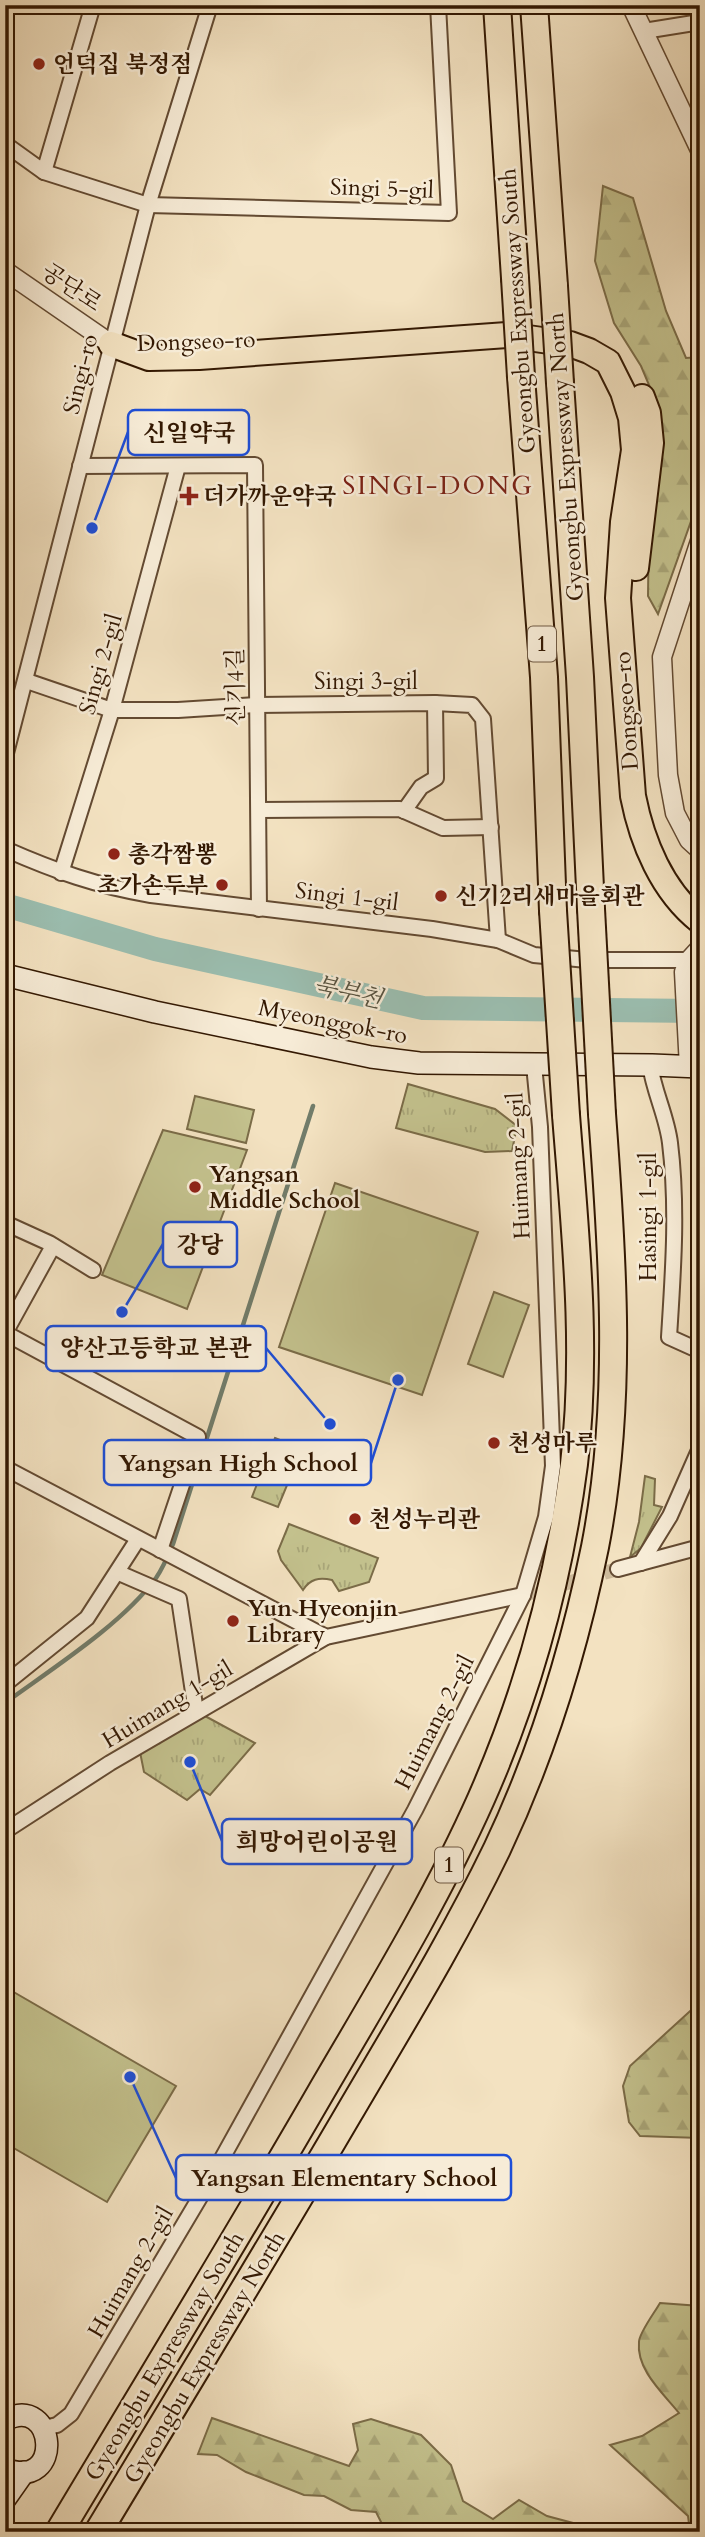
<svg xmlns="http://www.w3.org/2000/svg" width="705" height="2537" viewBox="0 0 705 2537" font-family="Cardo,'Noto Serif KR',serif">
  <defs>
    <pattern id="grass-tufts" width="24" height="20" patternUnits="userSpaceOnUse" patternTransform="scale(1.75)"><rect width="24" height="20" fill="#c3c18d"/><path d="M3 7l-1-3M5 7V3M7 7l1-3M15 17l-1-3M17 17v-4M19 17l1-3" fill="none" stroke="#a8a578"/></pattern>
    <pattern id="forest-firs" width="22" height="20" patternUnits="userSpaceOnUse" patternTransform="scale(1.75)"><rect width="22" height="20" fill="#c3c18d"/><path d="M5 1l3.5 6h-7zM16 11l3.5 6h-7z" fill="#a8a578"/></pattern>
  </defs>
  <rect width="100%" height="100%" fill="#f3e2c1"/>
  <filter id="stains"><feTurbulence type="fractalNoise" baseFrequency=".00286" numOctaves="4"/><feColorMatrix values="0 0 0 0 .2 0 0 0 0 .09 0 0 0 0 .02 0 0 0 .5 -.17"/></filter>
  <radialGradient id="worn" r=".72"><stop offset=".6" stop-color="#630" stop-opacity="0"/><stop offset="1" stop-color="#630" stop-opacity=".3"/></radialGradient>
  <g fill="url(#grass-tufts)" stroke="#7b6c48" stroke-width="2">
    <polygon points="408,1084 495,1109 517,1126 512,1151 485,1152 396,1128"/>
    <polygon points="275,1438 302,1449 278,1507 252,1497"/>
    <polygon points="645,1476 655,1479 654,1505 662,1507 641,1548 630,1557 639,1522"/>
    <path d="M 289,1524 L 378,1558 L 369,1582 L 339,1591 L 332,1580 C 319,1577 310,1579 303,1590 L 281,1560 L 278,1551 Z"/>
    <polygon points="205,1716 255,1743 210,1795 200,1789 187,1800 144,1772 140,1752"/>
  </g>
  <g fill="url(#forest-firs)" stroke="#7b6c48" stroke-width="2">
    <polygon points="603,186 633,198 666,311 686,358 700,357 700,496 658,614 648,596 649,521 657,404 641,366 614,323 595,261"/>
    <polygon points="700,2002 700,2138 640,2136 629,2122 623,2086 630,2066"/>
    <path d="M 660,2303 L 700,2306 L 700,2532 L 690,2532 L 688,2516 L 610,2445 L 642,2436 L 679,2413 C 664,2394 636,2370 639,2342 C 639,2333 655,2312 660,2303 Z"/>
    <polygon points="212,2418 349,2466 358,2450 353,2424 371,2419 421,2435 451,2465 463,2501 493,2519 519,2500 547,2516 588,2527 594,2532 386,2532 376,2512 351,2510 324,2496 304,2495 246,2472 217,2455 198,2454"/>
  </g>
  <g fill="#c3c18d" stroke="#7b6c48" stroke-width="2">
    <polygon points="195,1096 254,1110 246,1143 187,1129"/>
    <polygon points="163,1130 247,1150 187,1309 102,1275"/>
    <polygon points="335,1183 478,1232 422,1395 279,1347"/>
    <polygon points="494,1292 529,1305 503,1377 468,1364"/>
    <polygon points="5,1987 176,2086 107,2202 5,2143"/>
  </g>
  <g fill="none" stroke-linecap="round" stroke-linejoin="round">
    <path stroke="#717c6a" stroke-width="4.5" d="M 5,1703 C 53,1668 121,1625 156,1578 C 163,1568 168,1556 173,1544 L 313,1106"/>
    <polyline stroke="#9bbeb0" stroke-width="24" points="5,905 155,949 423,1008 700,1011"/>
    <polyline stroke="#cdba9b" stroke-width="14" stroke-dasharray="14 7" stroke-linecap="butt" points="523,1595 618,1569"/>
    <defs>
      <g id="minor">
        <polyline points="644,31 700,22"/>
        <polyline points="5,144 44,172 148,205 449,213 438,5"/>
        <polyline points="44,172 93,5"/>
        <polyline points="80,466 255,465 259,909"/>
        <polyline points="27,681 112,710 178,710 257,705 435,703 472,705 483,719 498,940"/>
        <polyline points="5,757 148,205 210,5"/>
        <polyline points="260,810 400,809 443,828 491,827"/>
        <polyline points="404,811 421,787 436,778 435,703"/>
        <path d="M 5,849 C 55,871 97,886 151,895 L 432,929 L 498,940 L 534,955 L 587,960 L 689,960"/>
        <polyline points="61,873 112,710 178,466"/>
        <path d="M 650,1065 C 654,1092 667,1117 670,1143 C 678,1208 673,1273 669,1337 L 700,1351"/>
        <polyline points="5,1223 49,1243 93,1270"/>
        <polyline points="5,1333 198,1437 160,1550"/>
        <polyline points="5,1333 53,1246"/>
        <polyline points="5,1468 326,1637"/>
        <polyline points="641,1563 670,1516 700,1448"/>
        <polyline points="618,1569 700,1547"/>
        <polyline points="119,1573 179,1599 196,1712"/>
        <polyline points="5,1684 87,1618 138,1539"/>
        <polyline points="5,1831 110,1763 326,1637 523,1595"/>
        <polyline points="44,2428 57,2425 71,2414 209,2182 415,1810 523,1595 546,1517 553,1466 540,1127 534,1065"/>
      </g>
      <g id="tertiary">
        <polyline points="631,5 700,150"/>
        <polyline points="5,271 111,344"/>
        <polyline points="700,541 662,657 668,775 675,813 689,840 700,850"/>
        <polyline points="689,1067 684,972 689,960 700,948"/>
      </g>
      <g id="secondary">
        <polyline points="5,975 155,1012 371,1057 419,1063 652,1065 700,1067"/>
        <path d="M 5,2420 C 56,2393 65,2492 5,2469"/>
        <polyline points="5,2499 24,2472"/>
      </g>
      <g id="trunk">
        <path d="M 111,344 L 149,358 L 199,357 L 507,335 L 570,344 L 589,351 L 608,362 L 623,392 L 631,418 L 634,450 L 623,522 L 618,598 L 633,796 C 642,842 662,891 700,921"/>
        <polyline points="636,568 651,443 648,413 642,397"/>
      </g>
      <g id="motorway">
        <polyline points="497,5 515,278"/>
        <polyline points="534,5 554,286"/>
        <polyline points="521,377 544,677 553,911"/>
        <polyline points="560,383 580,677 591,909"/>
        <path d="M 59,2532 C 147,2385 236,2239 321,2092 C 377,1996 436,1900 481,1799 C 528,1693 559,1579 574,1464 C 588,1348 575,1231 566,1115"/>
        <path d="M 98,2532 C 182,2392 267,2253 349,2113 C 400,2026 453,1940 497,1849 C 542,1754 574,1650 595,1547 C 623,1404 613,1259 602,1114"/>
      </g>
    </defs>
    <use href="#minor" stroke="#634a32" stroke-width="18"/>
    <use href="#tertiary" stroke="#634a32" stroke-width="21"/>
    <use href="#secondary" stroke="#331802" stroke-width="24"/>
    <use href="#trunk" stroke="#331802" stroke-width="28"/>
    <use href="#motorway" stroke="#331802" stroke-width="30"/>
    <use href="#minor" stroke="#f7ecd7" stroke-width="14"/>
    <use href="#tertiary" stroke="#f7ecd7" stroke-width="18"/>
    <use href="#secondary" stroke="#f7ecd7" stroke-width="21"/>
    <use href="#trunk" stroke="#f3e2c1" stroke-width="24"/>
    <use href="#motorway" stroke="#f3e2c1" stroke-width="26"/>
    <defs>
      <g id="motorway-bridge">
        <polyline points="515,278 521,377"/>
        <polyline points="554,286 560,383"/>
        <polyline points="591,909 602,1114"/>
        <polyline points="553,911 566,1115"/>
      </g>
    </defs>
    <use href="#motorway-bridge" stroke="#331802" stroke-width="30" stroke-linecap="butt"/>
    <use href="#motorway-bridge" stroke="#f3e2c1" stroke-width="26"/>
  </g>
  <g fill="#8f2418" stroke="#f7ecd7" stroke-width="2.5">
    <circle cx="39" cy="64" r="7"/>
    <path d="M185.5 485.5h7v7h7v7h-7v7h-7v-7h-7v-7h7z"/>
    <circle cx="114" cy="854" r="7"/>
    <circle cx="222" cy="885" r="7"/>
    <circle cx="441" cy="896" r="7"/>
    <circle cx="195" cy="1187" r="7"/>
    <circle cx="494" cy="1443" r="7"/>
    <circle cx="355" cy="1519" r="7"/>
    <circle cx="233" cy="1621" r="7"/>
  </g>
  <g text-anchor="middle" stroke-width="5" stroke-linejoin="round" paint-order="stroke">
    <g fill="#f7ecd7" stroke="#6e5842" stroke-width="2">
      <rect x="528" y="626.5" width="28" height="35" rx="5"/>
      <rect x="435" y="1847.5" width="28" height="35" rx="5"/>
    </g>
    <g font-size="21" font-weight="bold" fill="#331802">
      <text x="542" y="651">1</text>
      <text x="449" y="1872">1</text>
    </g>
    <g font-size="23" font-weight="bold" fill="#331802" stroke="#f7ecd7" text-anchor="start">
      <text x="53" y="72">언덕집 북정점</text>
      <text x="203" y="504">더가까운약국</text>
      <text x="128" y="862">총각짬뽕</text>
      <text x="208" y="893" text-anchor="end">초가손두부</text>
      <text x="455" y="904">신기2리새마을회관</text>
      <text x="209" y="1182">Yangsan<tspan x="209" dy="26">Middle School</tspan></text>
      <text x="508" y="1451">천성마루</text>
      <text x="369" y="1527">천성누리관</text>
      <text x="247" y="1616">Yun Hyeonjin<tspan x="247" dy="26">Library</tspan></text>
    </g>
    <g font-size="23" fill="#331802" stroke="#f7ecd7">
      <text transform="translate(382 188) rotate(2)" y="8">Singi 5-gil</text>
      <text transform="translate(72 287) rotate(34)" y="8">공단로</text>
      <text transform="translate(517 311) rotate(-94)" y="8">Gyeongbu Expressway South</text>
      <text transform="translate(196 341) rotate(-2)" y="8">Dongseo-ro</text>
      <text transform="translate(80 374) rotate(-76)" y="8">Singi-ro</text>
      <text transform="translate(565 457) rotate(-94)" y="8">Gyeongbu Expressway North</text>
      <text transform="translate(100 664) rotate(-74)" y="8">Singi 2-gil</text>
      <text x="366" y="689">Singi 3-gil</text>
      <text transform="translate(235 687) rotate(-91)" y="8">신기4길</text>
      <text transform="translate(626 711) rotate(-94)" y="8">Dongseo-ro</text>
      <text transform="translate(347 896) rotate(7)" y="8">Singi 1-gil</text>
      <text transform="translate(333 1021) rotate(11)" y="8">Myeonggok-ro</text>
      <text transform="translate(518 1166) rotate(-93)" y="8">Huimang 2-gil</text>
      <text transform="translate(648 1217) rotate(-90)" y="8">Hasingi 1-gil</text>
      <text transform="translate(167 1704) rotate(-31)" y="8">Huimang 1-gil</text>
      <text transform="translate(434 1722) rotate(-63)" y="8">Huimang 2-gil</text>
      <text transform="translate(130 2272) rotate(-60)" y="8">Huimang 2-gil</text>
      <text transform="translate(164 2356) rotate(-59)" y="8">Gyeongbu Expressway South</text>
      <text transform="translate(204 2357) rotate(-59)" y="8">Gyeongbu Expressway North</text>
    </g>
    <g font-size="24" font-style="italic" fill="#57523f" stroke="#f7ecd7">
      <text transform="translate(348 992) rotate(13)" y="8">북부천</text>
    </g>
    <g font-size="26" letter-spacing="2" fill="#7a1f14" stroke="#f7ecd7">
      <text x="438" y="494">SINGI-DONG</text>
    </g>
  </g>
  <path fill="none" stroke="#1d4ed8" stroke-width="2.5" d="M92 528L128 432M122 1312L163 1244M330 1424L266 1348M398 1380L371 1463M190 1762L222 1841M130 2077L176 2178"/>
  <g fill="#1d4ed8" stroke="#f7ecd7" stroke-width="2.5">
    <circle cx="92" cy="528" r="7"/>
    <circle cx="122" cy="1312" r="7"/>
    <circle cx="330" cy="1424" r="7"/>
    <circle cx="398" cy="1380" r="7"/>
    <circle cx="190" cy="1762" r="7"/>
    <circle cx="130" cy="2077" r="7"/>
  </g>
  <g fill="#f7ecd7" stroke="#1d4ed8" stroke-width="2.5">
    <rect x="128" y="410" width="121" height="45" rx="7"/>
    <rect x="163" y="1222" width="74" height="45" rx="7"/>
    <rect x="46" y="1326" width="220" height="45" rx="7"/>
    <rect x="104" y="1440" width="267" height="45" rx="7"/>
    <rect x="222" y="1819" width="190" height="45" rx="7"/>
    <rect x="176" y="2155" width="335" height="45" rx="7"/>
  </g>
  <g font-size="24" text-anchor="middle" font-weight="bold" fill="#331802">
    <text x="189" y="441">신일약국</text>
    <text x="200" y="1253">강당</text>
    <text x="156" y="1356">양산고등학교 본관</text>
    <text x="238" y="1471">Yangsan High School</text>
    <text x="317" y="1850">희망어린이공원</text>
    <text x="344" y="2186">Yangsan Elementary School</text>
  </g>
  <rect width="705" height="2537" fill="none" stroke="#f3e2c1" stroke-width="28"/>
  <rect x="7" y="7" width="691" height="2523" fill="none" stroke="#331802" stroke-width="3.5"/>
  <rect x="14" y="14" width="677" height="2509" fill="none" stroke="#331802" stroke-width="2"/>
  <rect width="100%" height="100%" filter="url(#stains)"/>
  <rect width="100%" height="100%" fill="url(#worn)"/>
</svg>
